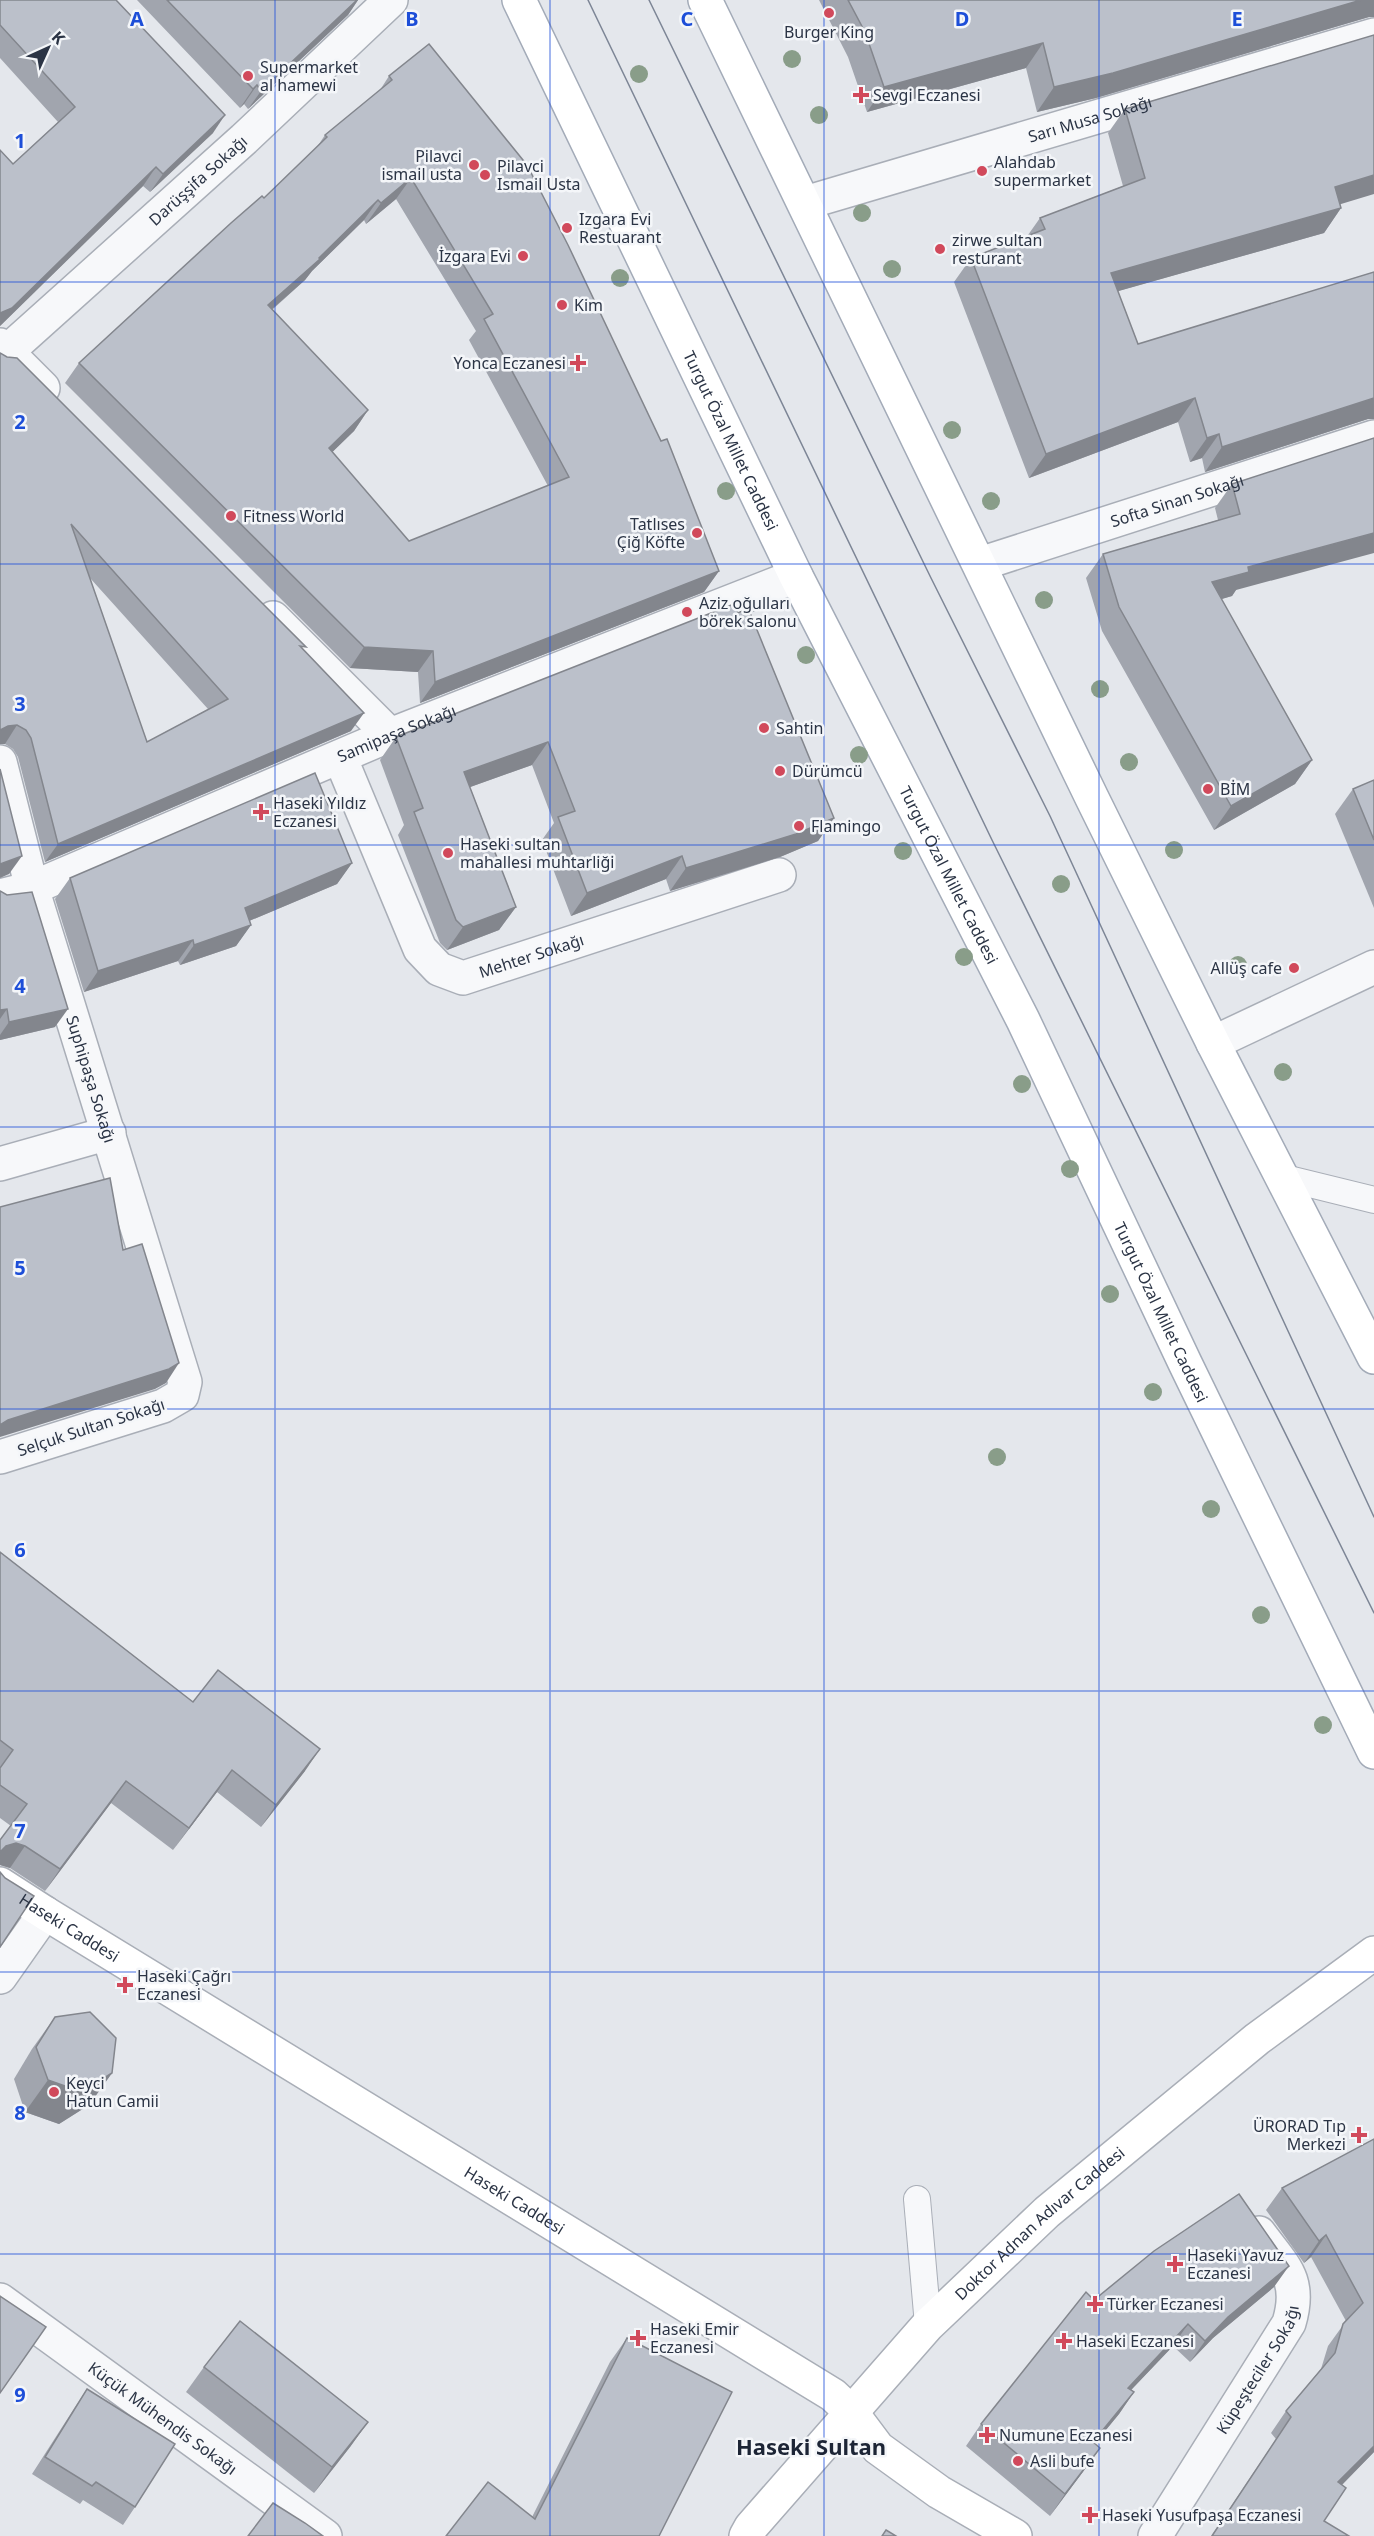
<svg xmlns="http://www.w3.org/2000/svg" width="1374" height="2536" viewBox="0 0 1374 2536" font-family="'Noto Sans',sans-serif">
  <rect width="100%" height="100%" fill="#e4e7ec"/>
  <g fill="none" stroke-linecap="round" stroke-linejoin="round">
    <defs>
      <g id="lane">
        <polyline points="1281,1177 1374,1200"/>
        <polyline points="917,2199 928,2325"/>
      </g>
      <g id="street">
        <path id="s1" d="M 805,203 L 1374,35"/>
        <polyline points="0,345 43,388"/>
        <path id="s2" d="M 0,358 L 244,139 L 391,0"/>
        <path id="s3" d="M 980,564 L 1374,437"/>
        <polyline points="273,618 390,735"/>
        <path id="s4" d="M 340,757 L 420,949 L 439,969 L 463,978 L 779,875"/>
        <path id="s5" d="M 0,762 L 32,888 L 185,1382 L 182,1395 L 163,1406 L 0,1457"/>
        <path id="s6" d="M 0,896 L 32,888 L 390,735 L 796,576"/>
        <polyline points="1213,1043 1374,967"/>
        <polyline points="0,1164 109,1133"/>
        <polyline points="0,1977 45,1913"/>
        <path id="s7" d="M 0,2300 L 325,2536"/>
        <path id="s8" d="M 1155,2536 L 1289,2323 C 1302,2279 1284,2267 1259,2233"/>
      </g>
      <g id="secondary">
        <path id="s9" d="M 0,1884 L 45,1913 L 833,2395 L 851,2412 L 878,2448 L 939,2492 L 1015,2536"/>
        <path id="s10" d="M 746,2536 L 751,2527 L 928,2325 L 1047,2212 L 1257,2039 L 1374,1953"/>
      </g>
      <g id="primary">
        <path id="s11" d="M 519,0 L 796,576 L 1023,1020 L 1185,1363 L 1374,1752"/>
        <polyline points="705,0 1092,798 1213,1043 1374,1357"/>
      </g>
    </defs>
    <use href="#lane" stroke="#a9aeb7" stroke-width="28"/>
    <use href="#street" stroke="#a9aeb7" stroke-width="36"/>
    <use href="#secondary" stroke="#a9aeb7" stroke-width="36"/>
    <use href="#primary" stroke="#a3abb8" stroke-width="36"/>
    <use href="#lane" stroke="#f7f8fa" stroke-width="26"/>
    <use href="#street" stroke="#f7f8fa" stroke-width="33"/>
    <use href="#secondary" stroke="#fff" stroke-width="33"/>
    <use href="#primary" stroke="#fff" stroke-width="33"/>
    <g stroke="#7d8696" stroke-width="1.5">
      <polyline points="588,0 992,840 1374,1613"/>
      <polyline points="649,0 931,578 1050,816 1374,1517"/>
    </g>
  </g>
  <g fill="#899d89">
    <circle cx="792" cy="59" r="9"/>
    <circle cx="639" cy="74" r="9"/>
    <circle cx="819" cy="115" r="9"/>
    <circle cx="862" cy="213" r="9"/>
    <circle cx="892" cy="269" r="9"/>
    <circle cx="620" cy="278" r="9"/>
    <circle cx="952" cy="430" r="9"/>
    <circle cx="726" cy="491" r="9"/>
    <circle cx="991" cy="501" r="9"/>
    <circle cx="1044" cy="600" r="9"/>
    <circle cx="806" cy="655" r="9"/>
    <circle cx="1100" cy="689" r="9"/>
    <circle cx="859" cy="755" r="9"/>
    <circle cx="1129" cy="762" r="9"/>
    <circle cx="1174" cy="850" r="9"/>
    <circle cx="903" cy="851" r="9"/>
    <circle cx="1061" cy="884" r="9"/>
    <circle cx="964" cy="957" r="9"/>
    <circle cx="1238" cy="965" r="9"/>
    <circle cx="1283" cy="1072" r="9"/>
    <circle cx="1022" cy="1084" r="9"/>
    <circle cx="1070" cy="1169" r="9"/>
    <circle cx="1110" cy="1294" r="9"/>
    <circle cx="1153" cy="1392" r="9"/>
    <circle cx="997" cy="1457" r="9"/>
    <circle cx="1211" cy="1509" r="9"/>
    <circle cx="1261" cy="1615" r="9"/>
    <circle cx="1323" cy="1725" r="9"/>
  </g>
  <g fill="#a1a5ae" fill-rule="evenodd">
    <polygon points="0,0 213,133 150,192 143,186 0,326 0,150 13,164 58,122 0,58"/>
    <polygon points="137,0 358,0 348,15 248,109 244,104 240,108"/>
    <polygon points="819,0 1374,0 1369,17 1096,98 1037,112 1026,68 867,112 848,57"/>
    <path d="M 389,76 L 719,571 L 704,592 L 420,703 L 418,672 L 350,668 L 65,383 L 79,363 L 264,198 L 317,147 L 325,135 L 380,90 ZM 396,199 L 476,331 L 469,340 L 548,486 L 409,541 L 332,452 L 354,431 L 368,410 L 272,310 L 305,280 L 312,271 L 364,220 L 366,224 Z"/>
    <polygon points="1125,109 1340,204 1341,208 1324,233 1118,291 1138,344 1374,272 1374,419 1368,419 1205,472 1202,458 1190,462 1178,422 1029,478 954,282 971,258 1028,235 1040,218 1123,186 1108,133"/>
    <path d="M 0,353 L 304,650 L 351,731 L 45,862 L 18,757 L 13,749 L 5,744 L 0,744 ZM 90,578 L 208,709 L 147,742 Z"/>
    <polygon points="1374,438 1236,590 1232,596 1221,599 1312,760 1295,784 1214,830 1102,631 1086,578 1103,554 1218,520 1215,508 1232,484"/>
    <polygon points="738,613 834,818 818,841 780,857 670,891 666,879 571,916 542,840 554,823 532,765 470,787 516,907 499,930 447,950 440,943 398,835 404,825 380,760 396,737"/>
    <polygon points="1374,780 1374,908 1335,814 1353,789"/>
    <polygon points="352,863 337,884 249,921 251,925 236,946 180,965 178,961 84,992 55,899 70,878"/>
    <polygon points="0,891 55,1027 0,1040"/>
    <polygon points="0,1552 193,1702 305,1771 261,1827 217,1792 173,1850 111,1803 45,1891 10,1868 0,1865 0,1840 11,1826 0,1818"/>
    <polygon points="55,2017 112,2073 89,2105 59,2124 25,2112 14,2079 32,2049"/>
    <polygon points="1374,2139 1374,2452 1342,2485 1324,2521 1349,2536 1211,2536 1276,2439 1271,2433 1286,2411 1321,2369 1328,2346 1346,2321 1311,2257 1304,2263 1266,2210 1282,2188"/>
    <polygon points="1274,2287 1213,2338 1190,2362 1173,2346 1131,2390 1134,2392 1119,2414 1095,2443 1085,2469 1050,2516 966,2446 981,2424 1094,2300"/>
    <polygon points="627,2338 659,2536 446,2536 532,2517 610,2362"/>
    <polygon points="204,2367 368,2422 350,2447 314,2493 186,2392"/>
    <polygon points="87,2389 135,2507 123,2525 83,2500 80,2504 32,2474 75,2407"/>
  </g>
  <g fill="#83868d">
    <polygon points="357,0 358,0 348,15 248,109 261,91"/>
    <polygon points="1361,0 1374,0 1374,17 1369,17 1096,98 1037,112 1054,87"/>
    <polygon points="1043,43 1026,68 867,112 884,87"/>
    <polygon points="257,85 244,104 240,108 253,89"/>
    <polygon points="225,115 213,133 150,192 163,174"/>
    <polygon points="156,167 143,186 0,326 0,313"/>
    <polygon points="1374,175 1374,194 1318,211 1335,187"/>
    <polygon points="411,178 396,199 366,224 381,203"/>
    <polygon points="378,200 364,220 312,271 305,280 253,326 268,305"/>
    <polygon points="1341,208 1324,233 1094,298 1111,273"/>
    <polygon points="1195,398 1178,422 1029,478 1046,454"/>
    <polygon points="1374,398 1374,419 1368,419 1205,472 1222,447"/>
    <polygon points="368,410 354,431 315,469 329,448"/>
    <polygon points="1219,434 1202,458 1190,462 1207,438"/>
    <polygon points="1374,533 1374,553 1236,590 1232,596 1195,607 1212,582 1248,567"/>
    <polygon points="719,571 704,592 420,703 435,682"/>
    <polygon points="364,647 433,651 418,672 350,668"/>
    <polygon points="364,713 351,731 45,862 58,844"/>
    <polygon points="17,725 5,744 0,744 0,730 8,726"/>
    <polygon points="548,742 532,765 448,795 464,772"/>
    <polygon points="1312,760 1295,784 1214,830 1231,806"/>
    <polygon points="834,818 818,841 780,857 670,891 686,868"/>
    <polygon points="22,856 9,874 0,878 0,864"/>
    <polygon points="682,856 666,879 571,916 587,893"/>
    <polygon points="352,863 337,884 230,929 245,908"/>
    <polygon points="516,907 499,930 447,950 463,927"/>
    <polygon points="251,925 236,946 180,965 194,945"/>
    <polygon points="193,940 178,961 84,992 98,971"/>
    <polygon points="7,1009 0,1019 0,1010"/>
    <polygon points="68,1009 55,1027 0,1040 0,1035 9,1022"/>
    <polygon points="179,1363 166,1383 155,1389 0,1437 0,1425 8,1420"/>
    <polygon points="320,1749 305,1771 261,1827 276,1805"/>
    <polygon points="232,1770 217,1792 173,1850 189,1828"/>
    <polygon points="126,1781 111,1803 45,1891 60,1869"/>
    <polygon points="16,1843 25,1846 10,1868 0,1865 0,1852 6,1846"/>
    <polygon points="112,2073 89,2105 59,2124 25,2112 48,2080"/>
    <polygon points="1326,2235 1311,2257 1304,2263 1319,2241"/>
    <polygon points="1289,2266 1274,2287 1213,2338 1190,2362 1205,2341 1228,2317"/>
    <polygon points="1188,2324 1173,2346 1113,2409 1128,2388"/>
    <polygon points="1134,2392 1119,2414 1078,2464 1093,2442"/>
    <polygon points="368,2422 350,2447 314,2493 332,2467"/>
    <polygon points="1374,2446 1374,2452 1323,2504 1338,2482"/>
    <polygon points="1100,2448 1085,2469 1050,2516 1065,2494"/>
  </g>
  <g fill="#bbc0ca" stroke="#83868d" stroke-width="1.5" fill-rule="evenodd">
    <polygon points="0,0 116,0 225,115 163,174 156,167 12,308 0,313 0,150 13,164 75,107 0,25"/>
    <polygon points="167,0 357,0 261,91 257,85 253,89"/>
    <polygon points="848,0 1361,0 1113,73 1054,87 1043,43 884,87 865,32"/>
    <polygon points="1374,35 1374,175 1335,187 1341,208 1111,273 1138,344 1374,272 1374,398 1222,447 1219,434 1207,438 1195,398 1046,454 971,258 1045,229 1040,218 1145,178 1125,109"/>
    <path d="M 429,44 L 527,165 L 568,245 L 661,441 L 667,439 L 719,571 L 435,682 L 433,651 L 364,647 L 79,363 L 231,223 L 262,196 L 264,198 L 327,137 L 325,135 L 392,80 L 389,76 ZM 411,178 L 493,314 L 484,319 L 569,477 L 409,541 L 329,448 L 368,410 L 268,305 L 320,259 L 319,258 L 378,200 L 381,203 Z"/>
    <path d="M 0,353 L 7,357 L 17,358 L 306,647 L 300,646 L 364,713 L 58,844 L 31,738 L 26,730 L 17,725 L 8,726 L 0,730 ZM 71,524 L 228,699 L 147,742 Z"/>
    <polygon points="1374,438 1374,533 1248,567 1249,572 1212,582 1312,760 1231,806 1119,607 1103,554 1240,514 1232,484"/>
    <polygon points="734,604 738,613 748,608 834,818 796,834 686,868 682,856 587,893 558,817 575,811 548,742 464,772 516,907 463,927 456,920 414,812 423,808 396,737"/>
    <polygon points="0,769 22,856 0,864"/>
    <polygon points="315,773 352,863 245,908 251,925 194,945 193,940 98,971 70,878"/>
    <polygon points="1374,780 1374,840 1353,789"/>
    <polygon points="0,891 7,895 32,892 68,1009 9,1022 7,1009 0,1010"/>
    <polygon points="110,1178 123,1250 142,1244 179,1363 169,1369 8,1420 0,1425 0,1207"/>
    <polygon points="0,1552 193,1702 218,1670 320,1749 276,1805 232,1770 189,1828 126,1781 60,1869 25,1846 16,1843 6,1846 0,1852 0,1840 27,1804 0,1785 0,1768 13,1750 0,1740"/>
    <polygon points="0,1872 5,1878 34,1896 0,1947"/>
    <polygon points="90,2012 116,2038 112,2073 82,2092 48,2080 36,2047 55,2017"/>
    <polygon points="1374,2139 1374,2446 1338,2482 1346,2488 1324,2521 1349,2536 1212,2536 1291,2417 1286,2411 1335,2353 1343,2324 1363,2303 1326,2235 1319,2241 1282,2188"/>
    <polygon points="1239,2194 1289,2266 1228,2317 1205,2341 1188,2324 1128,2388 1134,2392 1093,2442 1100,2448 1065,2494 981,2424 1086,2292 1094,2300 1154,2251"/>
    <polygon points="0,2296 46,2327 0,2393"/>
    <polygon points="240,2321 368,2422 332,2467 204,2367"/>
    <polygon points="627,2338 732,2392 659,2536 446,2536 488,2482 535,2519"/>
    <polygon points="87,2389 175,2444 135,2507 96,2482 92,2486 45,2457"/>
    <polygon points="273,2503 305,2523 323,2536 248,2536"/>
    <polygon points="886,2530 896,2536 882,2536"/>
  </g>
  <path fill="none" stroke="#1d4ed8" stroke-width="1.5" stroke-opacity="0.55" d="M 275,0 L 275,2536M 550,0 L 550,2536M 824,0 L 824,2536M 1099,0 L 1099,2536M 0,282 L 1374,282M 0,564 L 1374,564M 0,845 L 1374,845M 0,1127 L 1374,1127M 0,1409 L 1374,1409M 0,1691 L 1374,1691M 0,1972 L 1374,1972M 0,2254 L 1374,2254"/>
  <g fill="#d1495b" stroke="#f4f6f9" stroke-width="2">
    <circle cx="829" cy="13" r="6"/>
    <circle cx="248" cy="76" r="6"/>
    <path d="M858 86h6v6h6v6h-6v6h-6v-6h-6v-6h6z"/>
    <circle cx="474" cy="165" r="6"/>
    <circle cx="982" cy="171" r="6"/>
    <circle cx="485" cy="175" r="6"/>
    <circle cx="567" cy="228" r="6"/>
    <circle cx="940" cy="249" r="6"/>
    <circle cx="523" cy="256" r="6"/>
    <circle cx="562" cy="305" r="6"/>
    <path d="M575 354h6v6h6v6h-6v6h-6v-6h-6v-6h6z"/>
    <circle cx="231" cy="516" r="6"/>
    <circle cx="697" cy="533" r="6"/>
    <circle cx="687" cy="612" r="6"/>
    <circle cx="764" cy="728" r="6"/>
    <circle cx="780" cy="771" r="6"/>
    <circle cx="1208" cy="789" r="6"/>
    <path d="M258 803h6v6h6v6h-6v6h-6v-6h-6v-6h6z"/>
    <circle cx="799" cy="826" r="6"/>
    <circle cx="448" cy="853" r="6"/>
    <circle cx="1294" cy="968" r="6"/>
    <path d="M122 1976h6v6h6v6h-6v6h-6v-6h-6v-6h6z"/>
    <circle cx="54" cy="2092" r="6"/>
    <path d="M1356 2126h6v6h6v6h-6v6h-6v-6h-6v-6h6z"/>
    <path d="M1172 2255h6v6h6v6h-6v6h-6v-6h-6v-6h6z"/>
    <path d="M1092 2295h6v6h6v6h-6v6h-6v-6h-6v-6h6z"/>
    <path d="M635 2329h6v6h6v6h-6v6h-6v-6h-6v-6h6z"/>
    <path d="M1061 2332h6v6h6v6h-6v6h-6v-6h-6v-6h6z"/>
    <path d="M984 2426h6v6h6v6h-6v6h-6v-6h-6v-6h6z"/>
    <circle cx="1018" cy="2461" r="6"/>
    <path d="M1087 2506h6v6h6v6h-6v6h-6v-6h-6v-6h6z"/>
  </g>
  <g text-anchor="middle" stroke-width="5" stroke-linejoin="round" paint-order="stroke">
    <g font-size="16" fill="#2b3445" stroke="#f4f6f9" text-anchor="start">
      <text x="829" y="38" text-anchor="middle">Burger King</text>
      <text x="260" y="73">Supermarket<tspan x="260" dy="18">al hamewi</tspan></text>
      <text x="873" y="101">Sevgi Eczanesi</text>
      <text x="462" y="162" text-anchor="end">Pilavci<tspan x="462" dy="18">ismail usta</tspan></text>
      <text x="994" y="168">Alahdab<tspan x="994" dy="18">supermarket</tspan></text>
      <text x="497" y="172">Pilavci<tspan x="497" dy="18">Ismail Usta</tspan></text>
      <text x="579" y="225">Izgara Evi<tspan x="579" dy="18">Restuarant</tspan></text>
      <text x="952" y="246">zirwe sultan<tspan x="952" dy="18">resturant</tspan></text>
      <text x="511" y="262" text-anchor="end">İzgara Evi</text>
      <text x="574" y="311">Kim</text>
      <text x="566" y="369" text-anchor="end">Yonca Eczanesi</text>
      <text x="243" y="522">Fitness World</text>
      <text x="685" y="530" text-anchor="end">Tatlıses<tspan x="685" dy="18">Çiğ Köfte</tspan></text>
      <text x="699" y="609">Aziz oğulları<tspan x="699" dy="18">börek salonu</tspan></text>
      <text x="776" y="734">Sahtin</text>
      <text x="792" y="777">Dürümcü</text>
      <text x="1220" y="795">BİM</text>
      <text x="273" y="809">Haseki Yıldız<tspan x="273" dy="18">Eczanesi</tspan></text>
      <text x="811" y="832">Flamingo</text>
      <text x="460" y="850">Haseki sultan<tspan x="460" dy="18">mahallesi muhtarliği</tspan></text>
      <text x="1282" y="974" text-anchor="end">Allüş cafe</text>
      <text x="137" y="1982">Haseki Çağrı<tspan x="137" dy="18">Eczanesi</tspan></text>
      <text x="66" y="2089">Keyci<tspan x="66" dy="18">Hatun Camii</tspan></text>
      <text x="1346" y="2132" text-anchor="end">ÜRORAD Tıp<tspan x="1346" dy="18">Merkezi</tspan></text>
      <text x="1187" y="2261">Haseki Yavuz<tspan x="1187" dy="18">Eczanesi</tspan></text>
      <text x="1107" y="2310">Türker Eczanesi</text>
      <text x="650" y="2335">Haseki Emir<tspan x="650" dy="18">Eczanesi</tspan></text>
      <text x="1076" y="2347">Haseki Eczanesi</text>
      <text x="999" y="2441">Numune Eczanesi</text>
      <text x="1030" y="2467">Asli bufe</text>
      <text x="1102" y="2521">Haseki Yusufpaşa Eczanesi</text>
    </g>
    <g font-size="16" fill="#2b3445" stroke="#f4f6f9">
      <text dy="6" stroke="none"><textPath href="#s1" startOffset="297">Sarı Musa Sokağı</textPath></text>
      <text dy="6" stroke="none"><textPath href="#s2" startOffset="266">Darüşşifa Sokağı</textPath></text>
      <text dy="6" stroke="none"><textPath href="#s11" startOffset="489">Turgut Özal Millet Caddesi</textPath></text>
      <text dy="6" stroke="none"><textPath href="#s3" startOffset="207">Softa Sinan Sokağı</textPath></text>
      <text dy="6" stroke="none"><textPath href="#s6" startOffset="429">Samipaşa Sokağı</textPath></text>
      <text dy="6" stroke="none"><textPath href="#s11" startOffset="975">Turgut Özal Millet Caddesi</textPath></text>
      <text dy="6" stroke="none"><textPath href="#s4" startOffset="333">Mehter Sokağı</textPath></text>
      <text dy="6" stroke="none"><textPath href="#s5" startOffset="330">Suphipaşa Sokağı</textPath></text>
      <text dy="6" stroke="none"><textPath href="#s11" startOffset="1461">Turgut Özal Millet Caddesi</textPath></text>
      <text transform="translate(91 1427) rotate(-18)" y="6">Selçuk Sultan Sokağı</text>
      <text dy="6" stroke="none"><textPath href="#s9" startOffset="82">Haseki Caddesi</textPath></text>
      <text dy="6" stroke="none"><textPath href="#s9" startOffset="604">Haseki Caddesi</textPath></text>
      <text dy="6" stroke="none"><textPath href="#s10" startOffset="430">Doktor Adnan Adıvar Caddesi</textPath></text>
      <text dy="6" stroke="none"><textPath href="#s8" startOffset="196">Küpeşteciler Sokağı</textPath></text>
      <text dy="6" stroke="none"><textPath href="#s7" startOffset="201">Küçük Mühendis Sokağı</textPath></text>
    </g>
    <g font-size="22" font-weight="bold" fill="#1d2536" stroke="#f4f6f9">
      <text x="811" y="2455">Haseki Sultan</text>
    </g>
  </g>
  <g font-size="20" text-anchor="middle" font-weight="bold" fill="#1d4ed8" stroke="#f4f6f9" stroke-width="5" stroke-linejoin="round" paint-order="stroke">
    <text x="137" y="26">A</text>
    <text x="412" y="26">B</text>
    <text x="687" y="26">C</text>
    <text x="962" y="26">D</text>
    <text x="1237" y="26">E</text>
    <text x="20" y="148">1</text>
    <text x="20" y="429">2</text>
    <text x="20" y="711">3</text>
    <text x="20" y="993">4</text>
    <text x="20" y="1275">5</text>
    <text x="20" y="1557">6</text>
    <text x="20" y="1838">7</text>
    <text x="20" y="2120">8</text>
    <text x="20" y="2402">9</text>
  </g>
  <g transform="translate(48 48) rotate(45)" stroke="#f4f6f9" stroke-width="4.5" paint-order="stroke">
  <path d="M0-4.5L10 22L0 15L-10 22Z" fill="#2b3445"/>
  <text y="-9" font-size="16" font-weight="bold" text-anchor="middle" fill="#2b3445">K</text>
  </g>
</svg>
